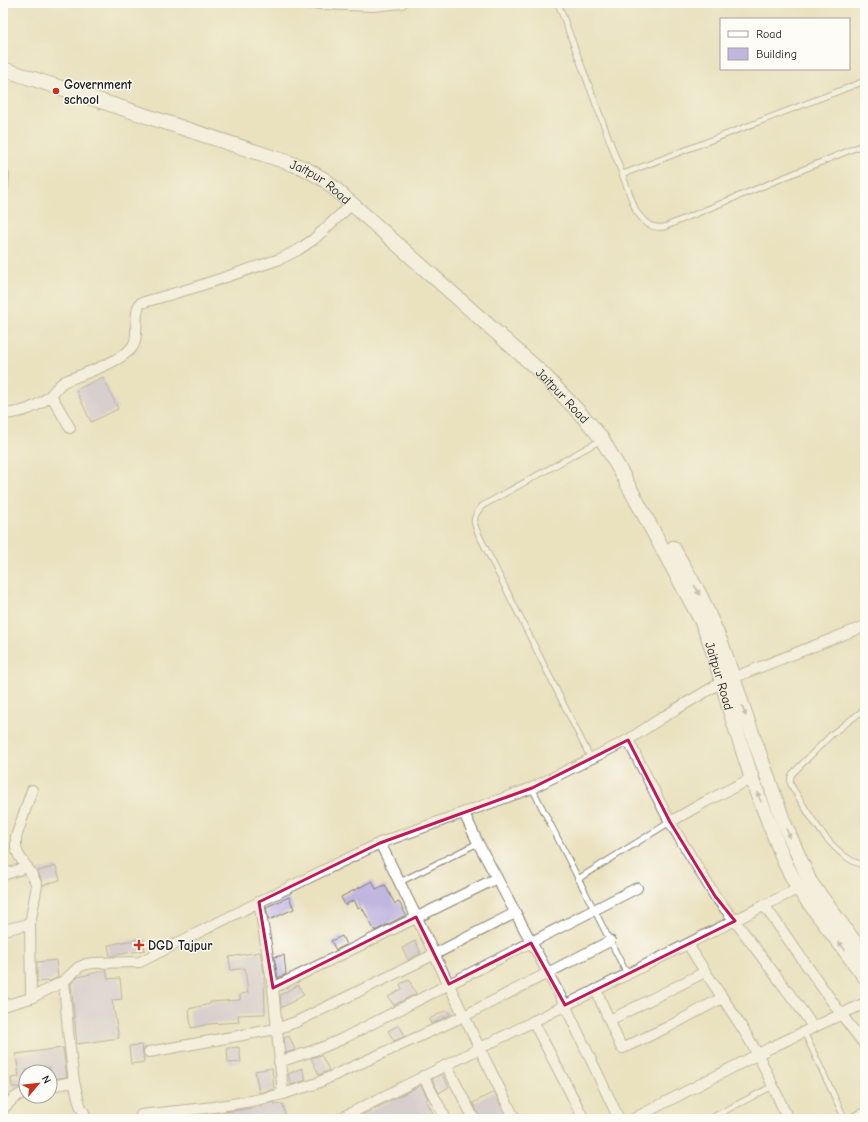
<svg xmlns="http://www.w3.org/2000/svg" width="868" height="1122" viewBox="0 0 868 1122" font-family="'Comic Neue',sans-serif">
  <rect width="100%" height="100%" fill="#fdfcf7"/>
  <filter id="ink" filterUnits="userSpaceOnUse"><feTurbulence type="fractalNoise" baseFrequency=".025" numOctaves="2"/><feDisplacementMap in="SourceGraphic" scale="8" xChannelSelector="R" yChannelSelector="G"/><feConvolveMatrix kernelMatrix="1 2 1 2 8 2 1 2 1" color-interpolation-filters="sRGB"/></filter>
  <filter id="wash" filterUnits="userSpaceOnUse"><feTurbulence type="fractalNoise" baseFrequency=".012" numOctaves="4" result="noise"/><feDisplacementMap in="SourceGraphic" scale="16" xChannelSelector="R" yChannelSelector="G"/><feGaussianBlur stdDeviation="0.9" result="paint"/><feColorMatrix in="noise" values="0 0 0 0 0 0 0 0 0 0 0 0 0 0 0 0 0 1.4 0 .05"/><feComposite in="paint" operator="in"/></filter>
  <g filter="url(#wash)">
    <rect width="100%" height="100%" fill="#eae1bf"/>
    <g id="blocks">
      <g fill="#c1b6e0">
        <polygon points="103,377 118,409 91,422 76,390"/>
        <polygon points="56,866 60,880 43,885 38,871"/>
        <polygon points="372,881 376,889 385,885 395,904 399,902 406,915 375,931 361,906 358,908 354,900 345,905 341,897"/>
        <polygon points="289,897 294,909 269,920 266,907"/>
        <polygon points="342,936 346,945 336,950 331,941"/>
        <polygon points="143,938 145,950 110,956 108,945"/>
        <polygon points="415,941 421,953 408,960 402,948"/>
        <polygon points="260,952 265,978 264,977 265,1014 238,1015 239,1022 209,1024 191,1028 189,1009 210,1004 210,1002 240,1000 240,994 248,993 245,968 231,970 229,957"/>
        <polygon points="284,955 286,974 278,978 274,957"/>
        <polygon points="56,960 58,977 50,981 37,982 37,962"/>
        <polygon points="106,970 108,979 120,978 122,999 112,1000 119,1038 77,1044 71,984 78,977"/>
        <polygon points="409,980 416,994 394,1005 388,997 402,989 400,984"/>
        <polygon points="298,985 304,995 281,1008 280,995"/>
        <polygon points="447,1010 450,1015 431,1024 429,1019"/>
        <polygon points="399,1025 405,1036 394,1041 388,1031"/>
        <polygon points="289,1036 295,1050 286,1053 284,1038"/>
        <polygon points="142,1045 144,1062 131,1064 129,1046"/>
        <polygon points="239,1047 241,1062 228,1063 227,1048"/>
        <polygon points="63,1048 67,1077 50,1079 50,1067 26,1070 26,1085 20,1087 12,1087 11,1078 19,1077 16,1054"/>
        <polygon points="321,1055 329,1070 319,1075 311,1058"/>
        <polygon points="272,1068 274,1089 259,1093 255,1071"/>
        <polygon points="302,1068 306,1080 291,1085 288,1074"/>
        <polygon points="442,1074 449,1087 439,1093 432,1079"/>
        <polygon points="421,1085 428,1099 426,1100 433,1113 422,1119 355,1119"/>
        <polygon points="494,1092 508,1119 480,1119 473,1103"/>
        <polygon points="275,1102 275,1105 283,1104 286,1119 209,1119 209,1114 261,1107 261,1105"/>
      </g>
    </g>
  </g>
  <g filter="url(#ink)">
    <use href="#blocks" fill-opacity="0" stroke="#837e6e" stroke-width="1"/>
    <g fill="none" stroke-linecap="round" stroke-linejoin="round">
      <defs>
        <g id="lane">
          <path d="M 558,3 L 636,211 C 644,222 650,229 664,227 L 865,144"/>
          <polyline points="623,174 865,81"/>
          <path d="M 865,709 L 832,734 L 792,774 C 789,781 790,784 794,790 C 808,813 835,861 865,865"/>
          <path d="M 591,759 L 480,537 C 473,523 471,519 482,506 L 601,440"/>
          <polyline points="532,788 627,974"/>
          <polyline points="578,879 670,822"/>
          <polyline points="400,882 478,843"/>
          <polyline points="804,1032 844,1117 846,1119 849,1118 865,1110"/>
          <polyline points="709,1119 773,1086"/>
        </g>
        <g id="street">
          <polyline points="295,3 373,6 402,3"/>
          <polyline points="3,173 4,175 3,188"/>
          <polyline points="51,395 70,428"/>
          <path d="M 3,414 C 20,413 38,407 51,395 C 56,390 58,385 65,381 C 81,375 127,360 134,344 C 139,334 133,310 141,303 L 196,287 L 280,259 L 298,250 L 314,239 L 352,204"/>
          <polyline points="628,740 670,822 715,896 735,921 803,1012 813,1027"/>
          <polyline points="464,813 478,843 565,1005 619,1119"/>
          <polyline points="670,822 705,802 752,778"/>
          <path d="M 380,843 C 426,934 468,1028 515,1119"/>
          <polyline points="3,875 27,867"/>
          <polyline points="259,902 273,988 283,1094"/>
          <polyline points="764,905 841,1014 865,1045"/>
          <polyline points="3,930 30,924"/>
          <path d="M 688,944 C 710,982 738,1017 758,1055 C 769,1076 778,1098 788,1119"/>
          <polyline points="64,981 68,1031 74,1082 80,1105 87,1119"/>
          <polyline points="273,988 497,878"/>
          <polyline points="596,990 621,1047 623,1048 668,1027 722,998"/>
          <polyline points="31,998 30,924 37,885 31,873 19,856 16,848 16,837 32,790"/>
          <polyline points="3,1006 31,998 64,981 79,967 86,964 94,963 140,962 259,902 380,843 532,788 628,740 663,717 722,682 865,626"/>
          <polyline points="610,1020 705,972"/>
          <polyline points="533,1021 584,1119"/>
          <polyline points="149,1052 276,1029 296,1022 435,954 515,913"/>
          <polyline points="279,1062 321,1048 340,1040 637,888"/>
          <polyline points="446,1065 474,1119"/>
          <polyline points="423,1076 446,1119"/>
          <polyline points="50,1086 74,1082"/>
          <polyline points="3,1109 14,1098 26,1091"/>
          <polyline points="141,1115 214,1107 251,1101 283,1094 315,1084 464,1016 610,941"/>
          <polyline points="339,1119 803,886"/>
          <polyline points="633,1119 770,1048 865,1003"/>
        </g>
        <g id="secondary">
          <path id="s1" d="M 3,69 L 293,164 L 304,168 L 325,180 L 543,374 L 589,423 L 602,439 L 621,472 L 701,620 L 708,636 L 722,682 L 731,714 L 753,782 L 785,863 L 798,888 L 865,977"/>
          <polyline points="673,548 700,595 722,645 748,722 784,823 810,882 865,956"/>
        </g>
      </defs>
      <use href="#lane" stroke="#837e6e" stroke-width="7"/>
      <use href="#street" stroke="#837e6e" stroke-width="12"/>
      <use href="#secondary" stroke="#837e6e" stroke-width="16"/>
      <use href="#lane" stroke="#fff" stroke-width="5"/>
      <use href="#street" stroke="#fff" stroke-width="10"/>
      <use href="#secondary" stroke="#fff" stroke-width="14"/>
    </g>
    <defs><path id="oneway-solid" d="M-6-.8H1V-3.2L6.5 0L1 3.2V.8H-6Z"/></defs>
    <g fill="#999">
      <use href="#oneway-solid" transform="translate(697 590) rotate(61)"/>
      <use href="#oneway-solid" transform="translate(744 711) rotate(72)"/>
      <use href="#oneway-solid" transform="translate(759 797) rotate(-112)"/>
      <use href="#oneway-solid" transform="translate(788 833) rotate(68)"/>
      <use href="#oneway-solid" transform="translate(842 946) rotate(-127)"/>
    </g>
  </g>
  <path d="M0 0H868V1122H0ZM 628,740 L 670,822 L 715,896 L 735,921 L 565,1005 L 531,943 L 449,984 L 416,917 L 273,988 L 259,902 L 380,843 L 532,788 Z" fill="#eae1bf" fill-opacity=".55" fill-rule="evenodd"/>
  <path fill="none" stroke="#c2185b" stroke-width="3" stroke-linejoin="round" d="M 628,740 L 670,822 L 715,896 L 735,921 L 565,1005 L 531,943 L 449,984 L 416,917 L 273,988 L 259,902 L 380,843 L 532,788 Z"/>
  <g fill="#c8321e" stroke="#fdfcf7" stroke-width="1.5">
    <circle cx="56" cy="91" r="4"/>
    <path d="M137 939h4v4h4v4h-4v4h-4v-4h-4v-4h4z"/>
  </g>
  <g text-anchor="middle" stroke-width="3" stroke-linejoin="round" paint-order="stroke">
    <g font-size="13" font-weight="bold" fill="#1c1c1c" stroke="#fdfcf7" text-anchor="start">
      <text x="64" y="89">Government<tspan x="64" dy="15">school</tspan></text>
      <text x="148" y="950">DGD Tajpur</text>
    </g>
    <g font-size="13" fill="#1c1c1c" stroke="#fdfcf7">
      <text dy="5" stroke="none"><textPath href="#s1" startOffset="338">Jaitpur Road</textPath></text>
      <text dy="5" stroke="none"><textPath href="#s1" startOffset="662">Jaitpur Road</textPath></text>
      <text dy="5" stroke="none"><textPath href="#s1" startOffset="986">Jaitpur Road</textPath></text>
    </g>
  </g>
  <rect width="868" height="1122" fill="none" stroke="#fdfcf7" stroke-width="16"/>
  <rect x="720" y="18" width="130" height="52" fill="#fdfcf7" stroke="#a3a29f"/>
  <rect x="728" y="31" width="20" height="6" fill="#ffffff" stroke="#a3a29f"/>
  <text x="756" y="38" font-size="12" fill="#1c1c1c">Road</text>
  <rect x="728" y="48" width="20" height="12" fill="#c1b6e0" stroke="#a3a29f"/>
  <text x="756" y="58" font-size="12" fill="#1c1c1c">Building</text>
  <g transform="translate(38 1084) rotate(62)"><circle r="19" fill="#fdfcf7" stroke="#a3a29f"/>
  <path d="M0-3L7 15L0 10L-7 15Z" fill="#c8321e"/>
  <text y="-6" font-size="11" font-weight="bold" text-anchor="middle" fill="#1c1c1c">N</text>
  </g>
</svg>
